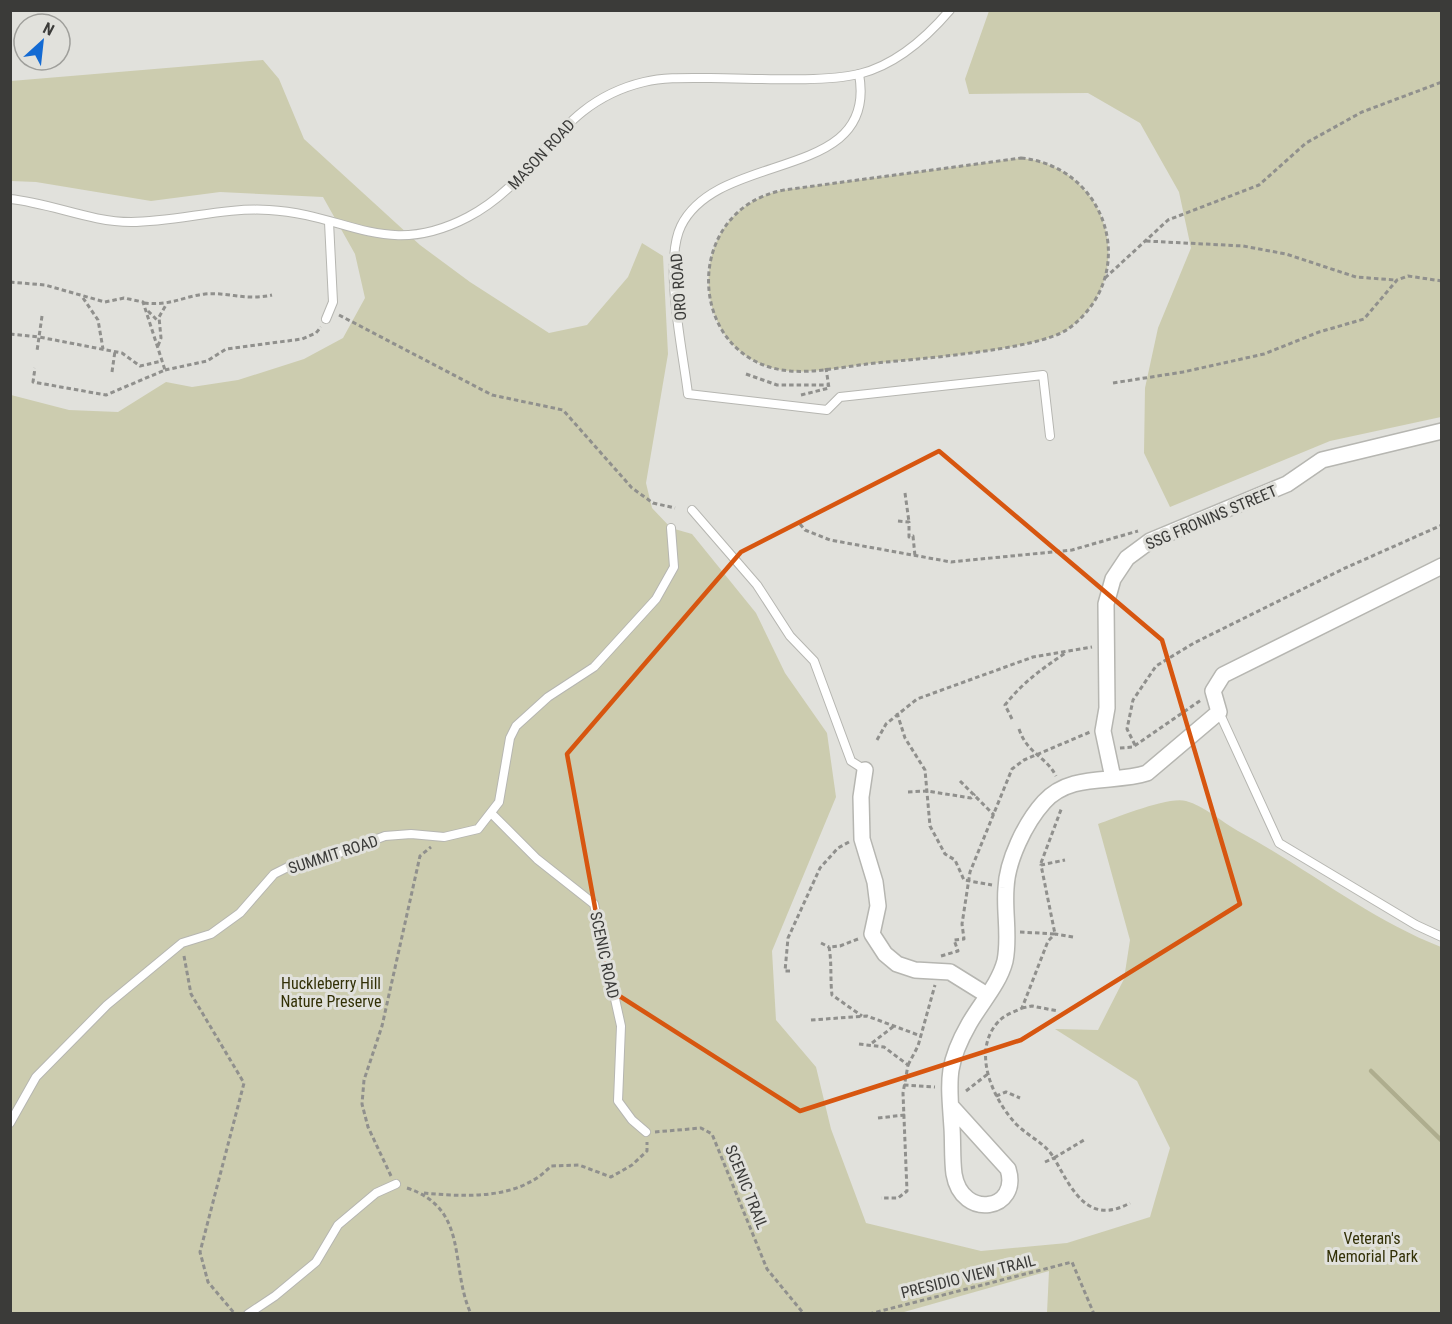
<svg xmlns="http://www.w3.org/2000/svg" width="1452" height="1324" viewBox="0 0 1452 1324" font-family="'Roboto Condensed',sans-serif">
  <rect width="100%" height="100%" fill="#e1e1dc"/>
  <g fill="#ccccaf">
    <polygon points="989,11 1441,11 1441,417 1330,441 1170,507 1144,453 1145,388 1158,328 1191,248 1179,192 1140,123 1088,93 969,94 965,79"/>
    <path d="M 263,60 L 279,79 L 304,139 L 420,245 L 470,282 L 549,333 L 587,325 L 628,277 L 642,243 L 663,256 L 668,354 L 646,483 L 652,508 L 671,528 L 692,534 L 756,613 L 785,673 L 827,733 L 836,797 L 772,951 L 776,1020 L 816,1067 L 831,1129 L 866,1223 L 981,1251 L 1067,1243 L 1150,1217 L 1170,1148 L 1137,1081 L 1055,1029 L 1098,1030 L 1124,979 L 1130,940 L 1098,824 C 1116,818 1168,796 1186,801 C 1204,806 1222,822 1238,831 C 1307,868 1369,919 1441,947 L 1441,1313 L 1047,1313 L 1049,1271 L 897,1314 L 11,1313 L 11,395 L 69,410 L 118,412 L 166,382 L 192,387 L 238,380 L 304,359 L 343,338 L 365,298 L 355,254 L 323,197 L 220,192 L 151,201 L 36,182 L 11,181 L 11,81 Z"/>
    <path d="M 1021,158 C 1109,167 1141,276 1068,329 C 1036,351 911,359 867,364 C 843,367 815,373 790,371 C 686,362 679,210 784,190 Z"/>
  </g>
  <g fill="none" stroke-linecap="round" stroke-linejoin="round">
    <polyline stroke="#aead8e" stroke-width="4.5" points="1371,1071 1442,1141"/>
    <defs>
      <g id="lane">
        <path d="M 859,74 C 879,183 719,149 681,226 C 663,263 683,351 688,394 L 827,410 L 840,397 L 1043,375 L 1050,436"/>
        <path d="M 10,199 C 51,203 90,222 131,222 C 177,222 223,207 269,210 C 347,214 386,260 468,217 C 541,179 555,103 644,82 C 666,77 688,78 710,78 C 752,78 820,83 859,74 C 896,65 926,38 950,10"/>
        <polyline points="326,319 333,302 329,222"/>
        <polyline points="692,510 757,585 790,636 814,661 851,761 865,770"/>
        <polyline points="1219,712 1279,843 1416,925 1442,937"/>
        <polyline points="491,813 537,859 594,904 621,1026 618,1101 632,1120 646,1132"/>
        <polyline points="10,1123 36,1077 107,1005 182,943 211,934 240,913 274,874 298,862 326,858 385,836 411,834 444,837 478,829 499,802 510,738 516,726 548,697 594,667 656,599 674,567 671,528"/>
        <polyline points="248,1314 275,1296 316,1262 338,1225 376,1193 396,1184"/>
      </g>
      <g id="street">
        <polyline points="865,770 861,797 862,839 875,882 878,906 872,934 885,954 897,964 915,970 950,972 987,995"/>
        <polyline points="1113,778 1103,731 1107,708 1106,604 1113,579 1127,558 1150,541 1287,484 1322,460 1442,431"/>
        <path d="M 951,1106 L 1008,1169 C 1021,1210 962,1221 954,1174 C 952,1159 953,1143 952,1128 C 949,1082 945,1066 969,1024 C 981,1003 999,984 1005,961 C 1010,937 1004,912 1006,888 C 1007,861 1025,823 1044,802 C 1071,772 1114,784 1147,773 L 1219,712 L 1213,691 L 1223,675 L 1442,566"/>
      </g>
    </defs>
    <use href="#lane" stroke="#b6b6b1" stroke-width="10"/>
    <use href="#street" stroke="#b6b6b1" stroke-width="18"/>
    <g stroke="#90908d" stroke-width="3" stroke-dasharray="4.5 3" stroke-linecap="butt">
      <path d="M 1021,158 C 1109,167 1141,276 1068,329 C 1036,351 911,359 867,364 C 843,367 815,373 790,371 C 686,362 679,210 784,190 Z"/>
      <polyline points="1146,241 1243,246 1286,254 1356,277 1395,280"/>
      <polyline points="1105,278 1168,220 1259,185 1306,143 1362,112 1442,82"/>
      <polyline points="10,282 45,285 105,302 124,298 143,302 165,370 106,395 33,382 35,368"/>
      <polyline points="83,298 98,320 103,349"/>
      <path d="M 144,303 C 171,306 181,297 205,294 C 229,292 246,301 272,295"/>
      <polyline points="148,311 158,321"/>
      <polyline points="339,315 492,395 563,410 632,488 653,503 675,508"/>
      <polyline points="42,316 39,337 122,353 140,366 162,361"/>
      <polyline points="10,334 39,337 37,351"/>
      <polyline points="158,346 161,338 159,317 166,305"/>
      <polyline points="165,370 207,361 226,349 302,339 316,333 321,327"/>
      <polyline points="112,372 115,351"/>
      <polyline points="746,374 777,385 829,385"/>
      <polyline points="1113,383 1183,372 1264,354 1319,332 1364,319 1397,280 1408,276 1442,281"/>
      <polyline points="801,395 829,388 826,368"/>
      <polyline points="905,493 909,522"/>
      <polyline points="898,521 909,522 909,537 913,536 915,556"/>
      <polyline points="800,524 805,530 830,540 951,562 1072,550 1138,531"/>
      <polyline points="897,713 905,738 925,770 930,826 945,854 955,860 964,880 992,885"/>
      <path d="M 1012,719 L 1005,705 C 1023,682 1043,668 1067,652"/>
      <path d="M 1019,729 C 1028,755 1045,755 1056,776"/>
      <polyline points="877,740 886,724 917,699 1033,657 1092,647"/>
      <polyline points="1135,745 1127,729 1133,700 1156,666 1194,643 1343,569 1442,525"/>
      <polyline points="1120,748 1133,747 1201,700"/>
      <polyline points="960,781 994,815"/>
      <polyline points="908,792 927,791 971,798 975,794"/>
      <polyline points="1041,863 1062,807"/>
      <polyline points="1020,932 1055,934 1041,865 1065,860"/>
      <path d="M 1073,937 L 1055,934 L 1048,941 L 1022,1008 C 1014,1012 1004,1015 998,1022 C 971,1052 993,1099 1016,1124 C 1029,1137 1044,1142 1054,1158 L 1084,1140"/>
      <path d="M 858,939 L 840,946 L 829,947 C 832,963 830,979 832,995 L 862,1016"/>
      <polyline points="821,943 829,947"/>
      <polyline points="184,956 191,994 244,1083 200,1252 208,1282 235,1314"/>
      <polyline points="941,956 958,951 954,940 964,939 962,924 970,872 1012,769 1024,760 1090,732"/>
      <polyline points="790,971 785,971 788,938 820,868 838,848 849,842"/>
      <polyline points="1022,1008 1032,1006 1058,1011"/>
      <polyline points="811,1020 867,1016 921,1036"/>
      <polyline points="872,1043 894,1026"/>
      <polyline points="859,1044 884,1047 908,1065 903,1093 907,1191 898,1198 881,1198"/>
      <polyline points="908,1065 918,1046 935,985"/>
      <polyline points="904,1085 935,1087"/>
      <polyline points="966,1091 989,1073"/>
      <polyline points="996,1096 1006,1092 1020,1098"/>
      <polyline points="878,1118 905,1115"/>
      <polyline points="655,1132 701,1128 712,1134 767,1269 804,1314"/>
      <path d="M 1045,1162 L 1054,1158 C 1072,1190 1088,1226 1130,1203"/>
      <polyline points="391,1176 368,1127 362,1104 364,1080 382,1026 420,856 431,847"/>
      <path d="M 407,1188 C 470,1209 449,1266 471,1314"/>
      <path d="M 424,1193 C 467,1197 519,1200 551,1166 L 579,1165 L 611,1177 L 632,1165 L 647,1151 L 647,1142"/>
      <polyline points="869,1314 1072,1262 1094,1314"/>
    </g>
    <use href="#lane" stroke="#fff" stroke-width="8"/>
    <use href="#street" stroke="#fff" stroke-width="15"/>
  </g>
  <path fill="none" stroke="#d75610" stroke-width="4.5" stroke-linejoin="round" d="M 939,451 L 1162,640 L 1240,904 L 1021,1040 L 800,1111 L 610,990 L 567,754 L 741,552 Z"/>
  <g text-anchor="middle" stroke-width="6" stroke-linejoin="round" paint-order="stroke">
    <g font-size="16" fill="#3b3b39" stroke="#e1e1dc">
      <text transform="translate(541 154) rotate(-47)" y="6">MASON ROAD</text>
      <text transform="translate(678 287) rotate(-94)" y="6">ORO ROAD</text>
      <text transform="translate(1211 517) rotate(-23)" y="6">SSG FRONINS STREET</text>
      <text transform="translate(333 854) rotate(-18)" y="6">SUMMIT ROAD</text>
      <text transform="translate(605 955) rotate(78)" y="6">SCENIC ROAD</text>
      <text transform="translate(747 1187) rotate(68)" y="6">SCENIC TRAIL</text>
      <text transform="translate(968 1276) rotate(-14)" y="6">PRESIDIO VIEW TRAIL</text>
    </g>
    <g font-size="16" fill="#323006" stroke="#e1e1dc">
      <text x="331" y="989">Huckleberry Hill<tspan x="331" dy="18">Nature Preserve</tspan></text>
      <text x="1372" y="1244">Veteran's<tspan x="1372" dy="18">Memorial Park</tspan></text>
    </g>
  </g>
  <rect width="1452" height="1324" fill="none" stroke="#3b3b39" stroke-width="24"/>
  <g transform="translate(42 42) rotate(27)"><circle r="28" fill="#e1e1dc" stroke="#9f9f9b" stroke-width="1.5"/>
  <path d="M0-4.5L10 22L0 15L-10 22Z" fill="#136ad3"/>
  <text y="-9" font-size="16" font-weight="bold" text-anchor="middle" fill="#3b3b39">N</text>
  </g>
</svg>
